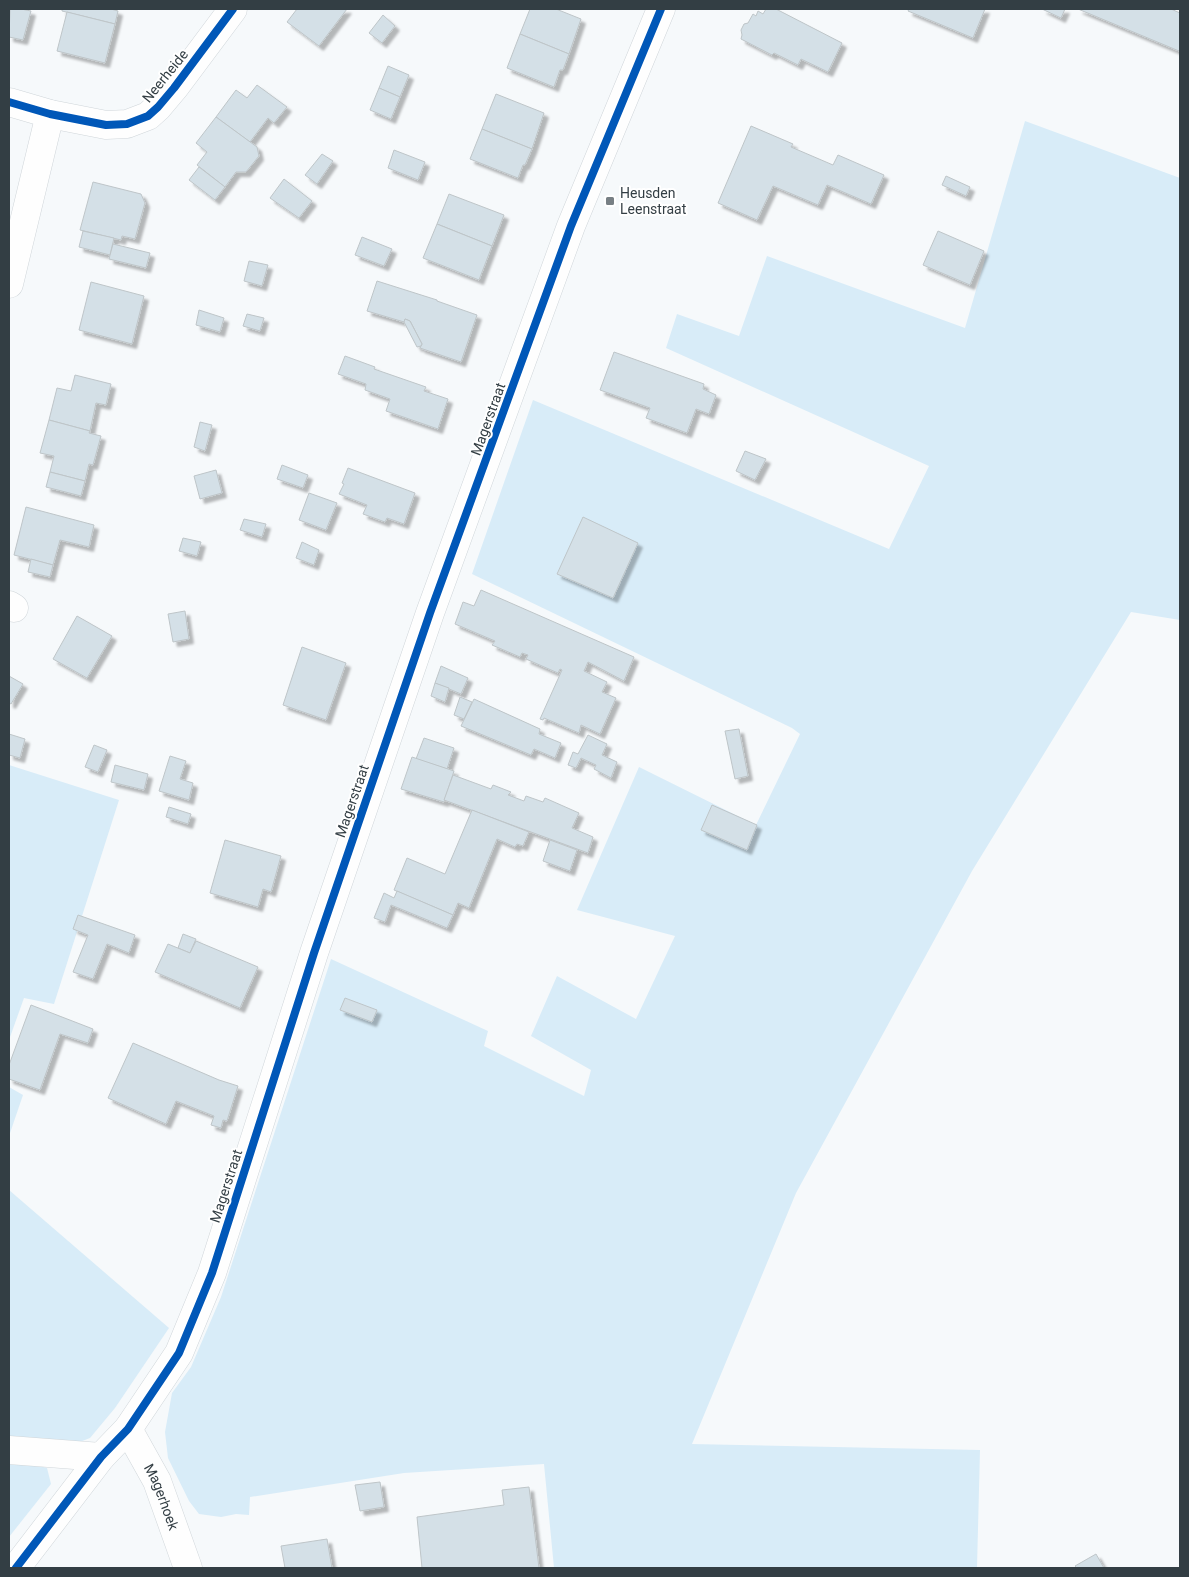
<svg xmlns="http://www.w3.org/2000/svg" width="1189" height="1577" viewBox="0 0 1189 1577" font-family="Roboto,sans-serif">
  <defs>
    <filter id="shadow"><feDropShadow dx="4.5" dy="4.5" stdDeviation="1" flood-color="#0004"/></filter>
  </defs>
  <rect width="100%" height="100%" fill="#f6f9fb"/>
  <g fill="#d8ecf8">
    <polygon points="1025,121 1180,178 1180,620 1131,612 972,871 796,1193 692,1444 980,1450 977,1568 554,1568 544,1464 404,1473 250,1497 249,1515 236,1514 221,1517 199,1514 189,1501 168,1458 165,1432 172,1393 191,1367 221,1297 331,959 488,1031 484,1046 584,1096 591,1070 531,1036 557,976 636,1019 675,936 577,910 639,767 756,825 800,734 792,728 472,574 533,400 889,549 929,466 666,348 677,314 739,336 767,256 965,328"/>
    <polygon points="9,765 119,800 54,1004 24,998 9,1040"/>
    <polygon points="9,1087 23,1095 9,1136"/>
    <polygon points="9,1190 169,1328 115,1408 90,1438 72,1445 9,1439"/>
    <polygon points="9,1462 23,1462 47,1468 51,1484 9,1537"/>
  </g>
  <g fill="#d4e0e7" stroke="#bec5c8" filter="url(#shadow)">
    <polygon points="10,9 21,9 31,11 23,40 9,37"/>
    <polygon points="62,9 111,9 118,11 115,24 62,11"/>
    <polygon points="297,9 347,9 319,46 287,22"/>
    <polygon points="530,9 556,9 581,19 569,54 520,34"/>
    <polygon points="766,9 776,9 842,43 828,72 801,59 798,65 774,53 772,55 741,39 742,35 741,30 744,24 748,23 753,14 756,16 758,11 763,14"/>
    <polygon points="909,9 985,9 973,38 908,11"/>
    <polygon points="1042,9 1065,9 1061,18"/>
    <polygon points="1078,9 1171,9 1180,13 1180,48 1179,51"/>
    <polygon points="67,12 115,24 105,63 57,51"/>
    <polygon points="383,15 395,26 382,43 369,33"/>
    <polygon points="520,34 569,54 563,70 560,70 554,87 507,68"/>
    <polygon points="388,66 409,75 400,97 379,88"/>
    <polygon points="257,85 287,107 274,123 268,118 250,142 216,117 236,90 247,98"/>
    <polygon points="379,88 400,97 391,119 370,110"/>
    <polygon points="496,94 544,113 532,149 482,129"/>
    <polygon points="216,117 257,147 259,156 246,172 236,172 225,187 197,165 207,152 196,143"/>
    <polygon points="751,126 793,144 791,147 833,165 838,155 884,175 871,204 827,185 818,205 773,186 757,220 718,203"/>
    <polygon points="482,129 532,149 525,165 523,165 518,178 470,159"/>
    <polygon points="394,150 425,162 418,180 388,168"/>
    <polygon points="322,154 333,161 317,184 305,175"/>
    <polygon points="199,167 225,187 215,200 189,180"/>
    <polygon points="946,176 970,187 966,196 942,185"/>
    <polygon points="284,179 312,201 299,218 270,198"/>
    <polygon points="93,182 141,194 145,203 135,239 122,236 121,240 80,230"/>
    <polygon points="449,194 504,215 492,246 437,224"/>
    <polygon points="437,224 492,246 479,280 423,258"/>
    <polygon points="83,231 114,238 110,255 79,247"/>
    <polygon points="938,231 984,251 970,285 923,265"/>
    <polygon points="362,237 392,249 384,266 355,255"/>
    <polygon points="113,244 150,253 146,268 109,259"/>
    <polygon points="249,261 268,265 262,286 244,281"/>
    <polygon points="377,281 437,300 437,301 477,315 461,362 420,348 422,344 410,321 405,319 404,322 367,311"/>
    <polygon points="91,282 144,296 132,344 79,330"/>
    <polygon points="199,310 224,318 220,332 196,325"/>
    <polygon points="247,314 264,318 260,331 243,326"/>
    <polygon points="405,319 410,321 422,344 421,346 417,347 404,322"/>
    <polygon points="614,352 704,384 703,389 716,395 709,414 696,409 687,433 646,418 650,408 600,390"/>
    <polygon points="345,356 375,367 374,369 426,387 424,391 448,399 438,429 386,411 390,399 365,390 366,384 338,374"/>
    <polygon points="75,375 111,384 106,405 96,403 90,431 49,420 57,388 71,391"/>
    <polygon points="49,420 90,431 89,433 101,436 93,465 89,464 85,481 50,472 54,456 40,453"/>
    <polygon points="200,422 212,425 205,451 194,447"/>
    <polygon points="745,451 766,459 755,480 736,471"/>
    <polygon points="282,465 308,475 303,488 277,479"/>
    <polygon points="348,468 415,493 404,524 387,518 385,522 363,514 367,505 339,494 344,484 342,483"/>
    <polygon points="216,470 222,493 200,499 194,476"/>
    <polygon points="50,472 85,481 81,496 46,487"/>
    <polygon points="309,493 337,503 326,530 299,520"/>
    <polygon points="26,507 94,525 89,547 60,540 53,565 14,555"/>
    <polygon points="583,517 638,543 613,598 557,574"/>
    <polygon points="244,519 266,524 262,537 240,530"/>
    <polygon points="183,538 201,542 197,556 179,551"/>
    <polygon points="302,542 319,550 314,565 296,558"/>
    <polygon points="31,559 53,565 50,577 28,572"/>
    <polygon points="481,590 634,657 624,681 588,662 584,671 607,682 602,692 616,698 600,734 581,725 579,733 544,718 543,720 540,719 562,670 560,669 558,673 526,659 528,655 522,653 520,657 492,645 495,641 455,624 463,602 474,606"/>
    <polygon points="185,611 189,639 173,642 168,614"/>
    <polygon points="77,616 112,636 87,678 53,659"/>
    <polygon points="302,647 346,663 326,720 283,705"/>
    <polygon points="441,666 468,678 461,694 435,683"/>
    <polygon points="9,676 23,684 11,704 9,703"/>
    <polygon points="435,683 449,688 445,702 431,696"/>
    <polygon points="460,697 472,702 464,719 454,715"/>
    <polygon points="474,699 540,729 539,734 561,743 555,758 534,749 531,755 461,726"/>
    <polygon points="739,729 748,776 735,779 725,731"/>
    <polygon points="9,734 25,739 20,758 9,755"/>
    <polygon points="588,735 607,744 602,755 617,762 611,778 594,769 596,765 581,758 576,768 568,765 573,752 578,754"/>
    <polygon points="424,738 454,748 447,769 416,759"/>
    <polygon points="94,745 107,750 98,772 85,767"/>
    <polygon points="170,756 186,761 180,779 193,783 189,800 159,791"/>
    <polygon points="412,757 454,771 444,802 401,789"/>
    <polygon points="115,765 148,774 144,790 111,782"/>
    <polygon points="453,775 491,789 493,785 511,792 508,795 524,801 526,796 543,802 545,798 579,813 572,828 593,837 588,853 444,800"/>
    <polygon points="712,805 757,825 747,850 701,830"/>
    <polygon points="169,807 191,814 188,824 166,817"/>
    <polygon points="472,810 529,832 523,846 517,844 515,847 497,839 469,908 458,903 453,915 394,890 407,858 445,874"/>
    <polygon points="225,840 281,856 271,892 263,889 258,907 210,893"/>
    <polygon points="550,840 577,850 570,871 543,861"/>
    <polygon points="397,891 453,915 447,928 391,905 385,922 374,918 384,893 394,898"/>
    <polygon points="78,915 135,935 129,953 107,944 93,979 73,972 88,935 73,929"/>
    <polygon points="183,934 196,939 190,953 178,948"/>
    <polygon points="196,941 258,967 240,1008 155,972 168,944 190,953"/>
    <polygon points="345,998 377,1010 372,1022 340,1010"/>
    <polygon points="31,1005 93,1029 88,1043 60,1034 40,1090 9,1079 9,1065"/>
    <polygon points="133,1043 219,1080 238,1086 227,1121 223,1120 221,1128 211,1125 214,1116 176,1101 166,1124 108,1098"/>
    <polygon points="380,1482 384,1507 360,1511 355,1485"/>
    <polygon points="529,1487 539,1568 422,1568 417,1517 504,1505 502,1490"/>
    <polygon points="327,1539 332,1568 285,1568 281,1546"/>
    <polygon points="1096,1554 1104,1568 1077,1568 1075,1566"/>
  </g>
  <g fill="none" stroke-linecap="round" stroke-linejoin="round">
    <defs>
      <g id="street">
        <polyline points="9,102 50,114 106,125 127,124 148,116 158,107 174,88 233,9"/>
        <polyline points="9,284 50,114"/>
        <polyline points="9,605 14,608"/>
        <path id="s1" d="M 128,1429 L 157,1481 L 188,1568"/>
        <polyline points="9,1450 101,1457"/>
      </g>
      <polyline id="secondary" points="16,1568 101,1457 128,1429 179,1353 212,1273 314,953 430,613 571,226 661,9"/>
    </defs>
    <use href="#street" stroke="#d0d6da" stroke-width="29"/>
    <use href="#secondary" stroke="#d0d6da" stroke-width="29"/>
    <use href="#street" stroke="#fefefe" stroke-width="28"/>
    <use href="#secondary" stroke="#fefefe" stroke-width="28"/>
    <defs>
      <g id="cycleway">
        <polyline points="9,102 50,114 106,125 127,124 148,116 158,107 174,88 233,9"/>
        <polyline points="16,1568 101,1457 128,1429 179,1353 212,1273 314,953 430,613 571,226 661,9"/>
      </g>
    </defs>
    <use href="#cycleway" stroke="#fff" stroke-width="11"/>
    <use href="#cycleway" stroke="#0057b8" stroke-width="8"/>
  </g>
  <rect fill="#777f84" stroke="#fff" stroke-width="2" x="605" y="196" width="10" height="10" rx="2.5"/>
  <g text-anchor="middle" stroke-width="4" stroke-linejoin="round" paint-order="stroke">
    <g font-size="14" fill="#333e44" stroke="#fff">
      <text transform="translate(165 76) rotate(-51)" y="5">Neerheide</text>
      <text transform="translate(488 419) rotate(-70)" y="5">Magerstraat</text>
      <text transform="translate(352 801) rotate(-71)" y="5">Magerstraat</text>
      <text transform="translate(226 1186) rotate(-72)" y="5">Magerstraat</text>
      <text dy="5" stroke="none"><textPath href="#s1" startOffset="76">Magerhoek</textPath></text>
    </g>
    <g font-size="14" fill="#333e44" stroke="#fff" text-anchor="start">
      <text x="620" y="198">Heusden<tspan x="620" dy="16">Leenstraat</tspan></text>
    </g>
  </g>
  <rect width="1189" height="1577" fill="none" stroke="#333e44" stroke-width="20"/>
</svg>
